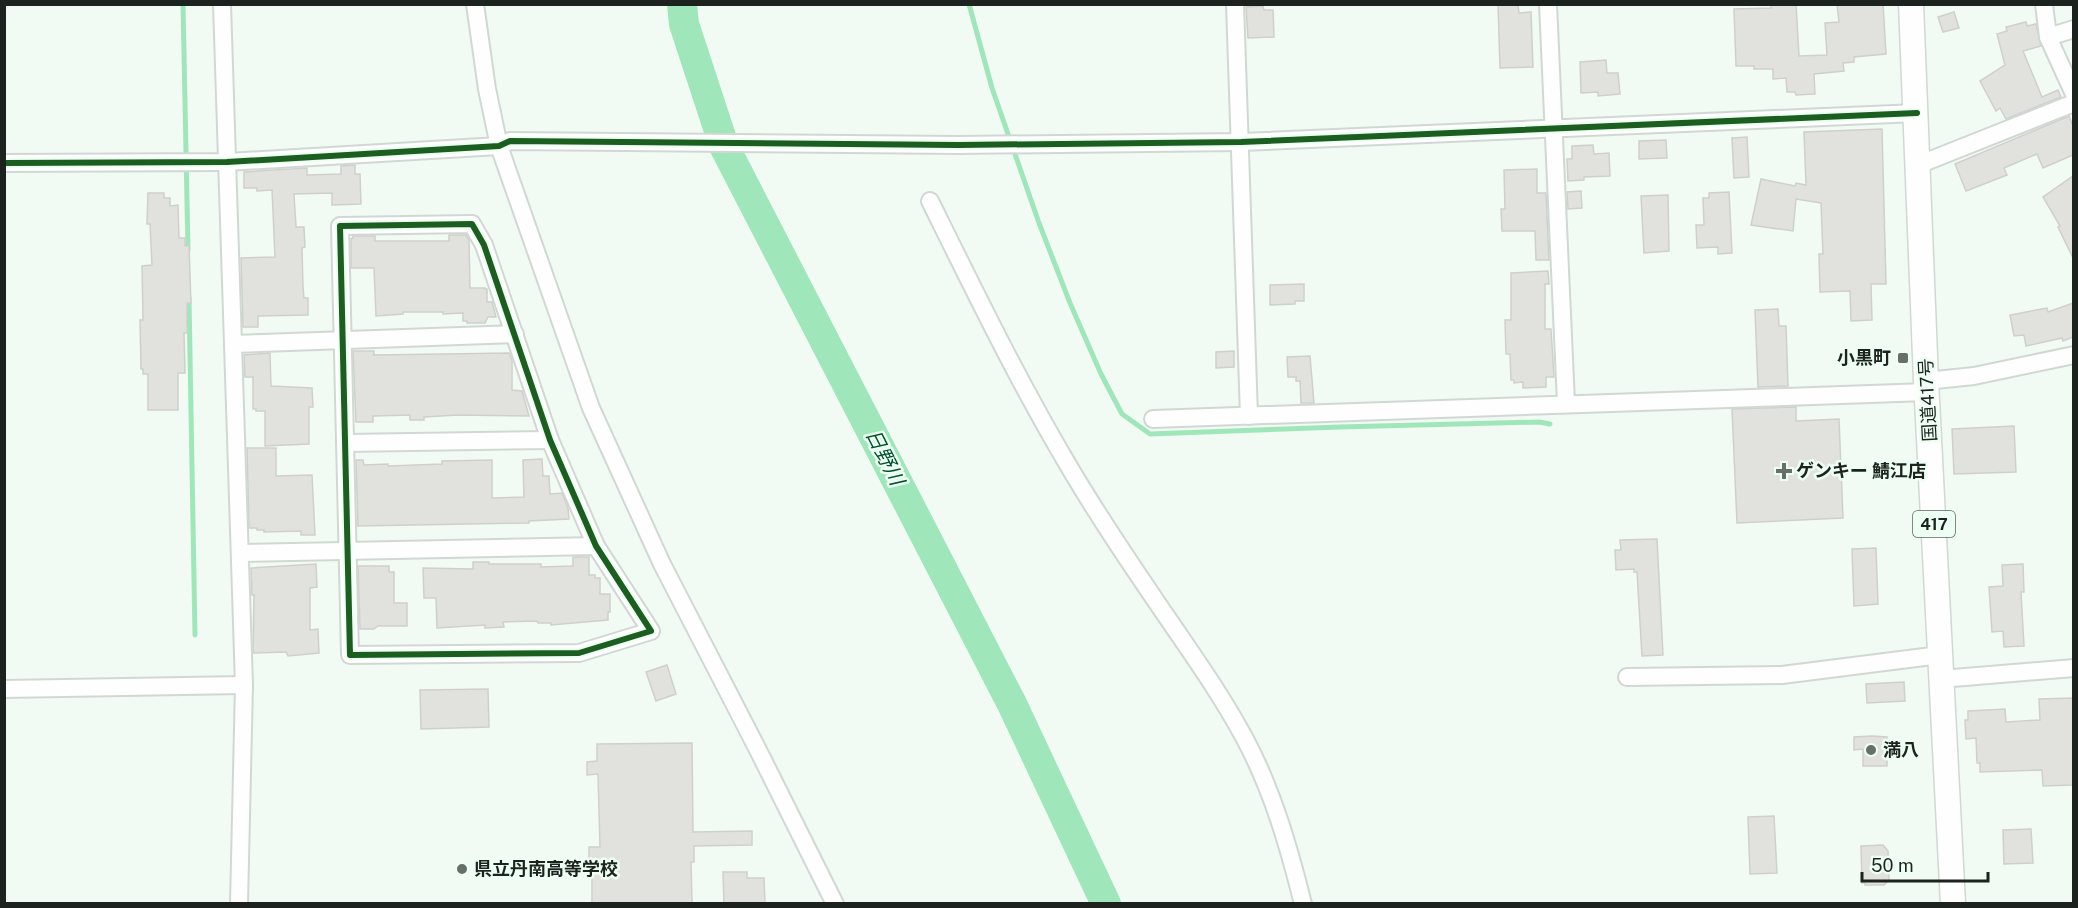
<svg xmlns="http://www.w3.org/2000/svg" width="2078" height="908" viewBox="0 0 2078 908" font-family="'Public Sans','Noto Sans JP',sans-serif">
  <rect width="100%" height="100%" fill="#f1fbf4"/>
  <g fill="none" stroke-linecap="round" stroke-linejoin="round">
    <g stroke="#a0e6bb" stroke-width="5">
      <polyline points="183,4 188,250"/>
      <polyline points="969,4 992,88 1039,223 1070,303 1101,374 1122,414 1150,434 1340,427 1539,422 1550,424"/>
      <polyline points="189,298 195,635"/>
    </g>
    <polyline stroke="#a0e6bb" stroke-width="30" points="682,4 684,24 724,146 1012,704 1106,904"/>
  </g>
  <g fill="#e1e2de" stroke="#cfd0cb" stroke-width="1.5">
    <polygon points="1498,4 1518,4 1519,13 1531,12 1533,67 1500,68"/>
    <polygon points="1771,4 1796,4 1799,56 1827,55 1825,23 1839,22 1837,4 1883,4 1886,54 1854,57 1854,62 1843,63 1844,71 1814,74 1815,94 1796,95 1795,92 1787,92 1786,78 1773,79 1773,69 1754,69 1754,66 1736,66 1734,9 1771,8"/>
    <polygon points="1263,6 1264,10 1273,10 1274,37 1248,38 1246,7"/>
    <polygon points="1954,12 1959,28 1943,32 1938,17"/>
    <polygon points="2026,22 2027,26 2036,24 2041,46 2023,51 2042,97 2058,90 2061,97 2006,119 2000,108 1996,111 1980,81 2005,65 1997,34 2007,31 2006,27"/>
    <polygon points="1606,60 1607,73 1618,73 1620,94 1598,96 1598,92 1581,93 1580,62"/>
    <polygon points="2069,116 2073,126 2073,155 2043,168 2037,154 2004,168 2007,175 1966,191 1955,164"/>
    <polygon points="1882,129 1886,284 1871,284 1872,320 1851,321 1850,291 1820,292 1819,254 1823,254 1821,203 1796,199 1793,231 1751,225 1761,179 1795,186 1796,183 1806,185 1804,132"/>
    <polygon points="1747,137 1749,177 1734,178 1732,138"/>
    <polygon points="1666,140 1667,158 1639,159 1639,141"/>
    <polygon points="1593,145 1594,154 1609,153 1610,176 1584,177 1584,180 1568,181 1567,159 1572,159 1572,146"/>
    <polygon points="355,165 355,174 360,174 361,204 332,205 332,193 294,194 296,227 304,227 305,247 302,248 303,287 304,298 308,298 308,315 258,316 258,327 243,327 241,258 275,257 272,190 257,191 257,188 244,188 244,172 307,168 307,175 341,174 341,166"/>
    <polygon points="1537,169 1537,193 1546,193 1549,260 1536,260 1535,231 1502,231 1501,209 1505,209 1504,170"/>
    <polygon points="2073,176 2073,258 2058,227 2060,226 2043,197"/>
    <polygon points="1581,191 1582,208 1568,209 1567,192"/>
    <polygon points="1729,192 1732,253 1718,254 1718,247 1697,248 1696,225 1704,225 1703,198 1709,198 1709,193"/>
    <polygon points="148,193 164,193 164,198 170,198 170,206 178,205 179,238 185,238 185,246 189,245 191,303 187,303 187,333 184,333 185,373 178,373 178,410 148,410 148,374 143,374 143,369 141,369 140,320 143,320 142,266 152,265 150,224 147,224"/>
    <polygon points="1668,195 1669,251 1644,253 1641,196"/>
    <polygon points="449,235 466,235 469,240 470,288 485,288 485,289 487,289 487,302 492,302 496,317 488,317 485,323 467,323 467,321 463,321 463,313 443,314 443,312 403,312 403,314 376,316 374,268 351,268 351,239 353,238 353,236 375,236 375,241 449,241"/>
    <polygon points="1548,271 1549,284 1545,284 1545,329 1551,329 1554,377 1546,377 1546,387 1523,388 1523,382 1514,383 1514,380 1511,380 1510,354 1506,354 1505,320 1511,320 1511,273"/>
    <polygon points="1304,284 1304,301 1295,301 1295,304 1270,305 1270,285"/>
    <polygon points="2073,303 2073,337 2063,341 2062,338 2026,346 2024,335 2014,336 2010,315 2047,308 2048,312"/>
    <polygon points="1778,309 1779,326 1786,326 1788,386 1758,387 1755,310"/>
    <polygon points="353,351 374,351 374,355 509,353 512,360 512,390 522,391 529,416 458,415 424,417 424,420 410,420 410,415 373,416 373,422 356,422"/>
    <polygon points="1234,351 1234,367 1216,368 1216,352"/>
    <polygon points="270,353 271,386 312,388 313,407 309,407 309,444 265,446 265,411 256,411 256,409 253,409 253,377 245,377 244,355"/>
    <polygon points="1310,356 1314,403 1301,403 1300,381 1296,381 1296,377 1288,377 1287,357"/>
    <polygon points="1796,407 1796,421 1839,419 1843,518 1737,523 1732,409"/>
    <polygon points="2014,426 2016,472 1954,474 1952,429"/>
    <polygon points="247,448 276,448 276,476 312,475 315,535 301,535 301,531 264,532 264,530 257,530 257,528 249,528"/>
    <polygon points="542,459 543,476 549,476 550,494 562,493 568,508 569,519 529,521 529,523 358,526 356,460 363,460 364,465 388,464 388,466 442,464 442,461 492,460 492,498 524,497 523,460"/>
    <polygon points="1657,539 1663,655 1642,656 1637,572 1634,572 1634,569 1616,570 1615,550 1621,550 1620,540"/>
    <polygon points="1876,548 1878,604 1854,606 1852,549"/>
    <polygon points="573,557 589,557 589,575 595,575 595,578 600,578 600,594 610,594 610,612 608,612 608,620 551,625 551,623 538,623 537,621 503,622 504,627 485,628 485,625 437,628 436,598 424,598 423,568 473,569 473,562 489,562 489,564 541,564 541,567 573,566"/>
    <polygon points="316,564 317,587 310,588 310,630 318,629 319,653 288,656 286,652 253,653 254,595 252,595 251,568"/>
    <polygon points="2023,564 2024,592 2021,592 2024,646 2004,647 2003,631 1992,632 1989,587 2003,586 2002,565"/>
    <polygon points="358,566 389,566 389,572 394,572 394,603 407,603 407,626 378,626 374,629 360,629"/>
    <polygon points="667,665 676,694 656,701 646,672"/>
    <polygon points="1904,682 1905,701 1867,703 1866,684"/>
    <polygon points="488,689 489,727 421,729 420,690"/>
    <polygon points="2073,698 2073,785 2043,786 2042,770 1980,772 1980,763 1977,763 1976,738 1966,739 1965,720 1968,720 1968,711 2005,709 2006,722 2040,720 2039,699"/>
    <polygon points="1872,736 1887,737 1887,766 1863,766 1863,749 1854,750 1854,737"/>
    <polygon points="692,743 693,832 752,831 752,845 694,846 694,862 691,862 692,903 592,903 592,867 589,867 589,847 600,847 598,774 587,775 587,762 597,761 597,744"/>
    <polygon points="1774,816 1777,873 1750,874 1748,817"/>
    <polygon points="2031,829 2033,863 2004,864 2003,830"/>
    <polygon points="1883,845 1888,851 1889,880 1884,885 1865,885 1865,883 1862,883 1861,846"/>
    <polygon points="723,872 747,872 747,878 764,878 765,903 724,903"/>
  </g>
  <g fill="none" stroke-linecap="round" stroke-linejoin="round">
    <defs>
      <g id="minor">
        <polyline points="222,4 244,685 239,904"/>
        <polyline points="475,4 487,89 499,146 591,408 662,564 758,750 835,904"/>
        <polyline points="1235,4 1249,416"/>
        <polyline points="1548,4 1566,403"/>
        <polyline points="2044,4 2048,37 2074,94"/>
        <polyline points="2048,37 2074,29"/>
        <polyline points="4,163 227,162 499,146 510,141 958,145 1241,142 1917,113"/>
        <polyline points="1918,165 2074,103"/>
        <path d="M 930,201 C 975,292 1019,383 1071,470 C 1103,524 1138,575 1173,626 C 1199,664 1225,701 1246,741 C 1273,792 1289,848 1303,904"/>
        <polygon points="472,224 484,245 550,440 596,546 651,631 579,653 350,655 340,226"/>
        <polyline points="233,344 515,334"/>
        <polyline points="1926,381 1974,376 2074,355"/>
        <polyline points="1153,419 1927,392"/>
        <polyline points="345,443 550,440"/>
        <polyline points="240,553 596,546"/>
        <polyline points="1627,677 1782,675 1940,655"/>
        <polyline points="1941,679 2074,668"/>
        <polyline points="4,689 244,685"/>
      </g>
      <polyline id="highway" points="1911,4 1926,381 1953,904"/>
    </defs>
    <use href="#minor" stroke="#d1d8d3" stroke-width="20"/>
    <use href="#highway" stroke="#d1d8d3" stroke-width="27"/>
    <use href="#minor" stroke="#fdfefd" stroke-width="16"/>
    <use href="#highway" stroke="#fdfefd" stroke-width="24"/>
    <defs>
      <g id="cycleway">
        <polyline points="4,163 227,162 499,146 510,141 958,145 1241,142 1917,113"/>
        <polygon points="472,224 484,245 550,440 596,546 651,631 579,653 350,655 340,226"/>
      </g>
    </defs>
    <use href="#cycleway" stroke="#edfff3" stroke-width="10"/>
    <use href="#cycleway" stroke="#1b5e20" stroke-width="6"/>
  </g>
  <g fill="#676f69" stroke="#edfff3" stroke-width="2">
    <rect x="1897" y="352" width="12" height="12" rx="3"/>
    <path d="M1781 462h6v6h6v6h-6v6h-6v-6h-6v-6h6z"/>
    <circle cx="1871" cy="750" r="6"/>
    <circle cx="462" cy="869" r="6"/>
  </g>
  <g text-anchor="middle" stroke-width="5" stroke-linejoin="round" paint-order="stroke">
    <rect fill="#edfff3" stroke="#5b655e" stroke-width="1.5" x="1913" y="511" width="42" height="26" rx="4.5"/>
    <g font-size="16" font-weight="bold" fill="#1c231e">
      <text x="1934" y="530">417</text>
    </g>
    <g font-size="18" font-weight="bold" fill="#1c231e" stroke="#edfff3" text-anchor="start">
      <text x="1891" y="364" text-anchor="end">小黒町</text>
      <text x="1796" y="477">ゲンキー 鯖江店</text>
      <text x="1883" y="756">満八</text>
      <text x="474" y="875">県立丹南高等学校</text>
    </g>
    <g font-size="18" fill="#1c231e" stroke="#edfff3">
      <text transform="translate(1928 400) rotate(-93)" y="6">国道417号</text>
    </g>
    <g font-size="20" font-style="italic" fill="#02512d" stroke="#edfff3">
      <text transform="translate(885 457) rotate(63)" y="7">日野川</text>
    </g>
  </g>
  <rect width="2078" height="908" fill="none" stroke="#1c231e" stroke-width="12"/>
  <path d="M1862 872v9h126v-9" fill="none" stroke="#1c231e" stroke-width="3"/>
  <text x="1871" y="872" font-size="18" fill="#1c231e" stroke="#edfff3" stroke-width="4.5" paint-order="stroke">50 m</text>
</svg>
